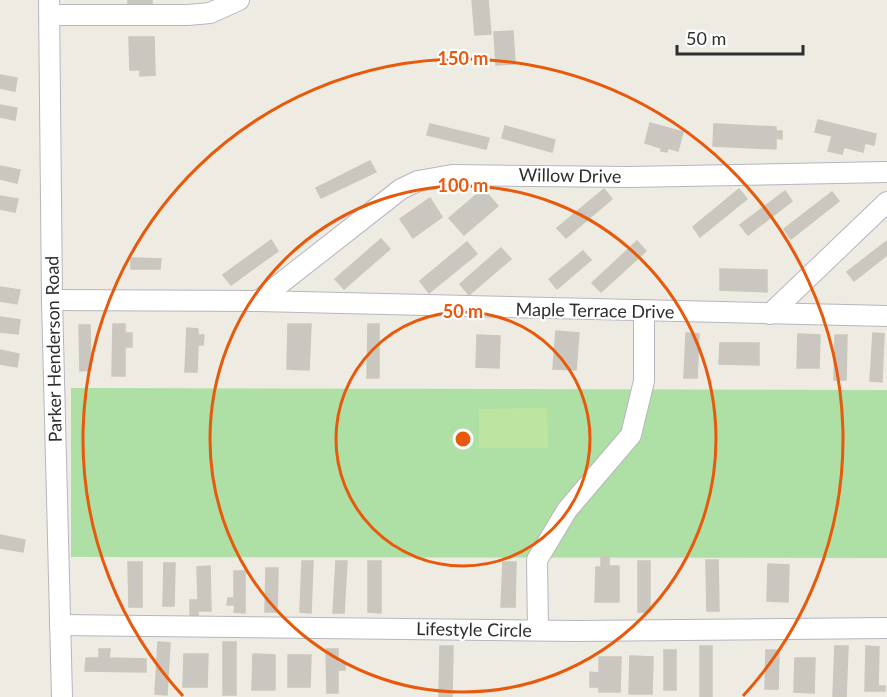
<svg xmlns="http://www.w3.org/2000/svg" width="887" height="697" viewBox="0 0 887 697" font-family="Lato,sans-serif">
  <rect width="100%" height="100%" fill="#eeebe2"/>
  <polygon fill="#aedfa4" points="71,388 887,390 887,558 71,557"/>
  <polygon fill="#bde5a0" points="547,408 548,448 479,448 479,409"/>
  <g fill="#cac7c1" stroke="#cac7bb" stroke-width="1.5">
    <rect x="128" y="0" width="24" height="9"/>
    <polygon points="472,0 488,0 491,34 475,35"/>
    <polygon points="513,31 515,64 496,65 494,32"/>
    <polygon points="129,37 154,37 155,75 140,76 140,70 130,70"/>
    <polygon points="0,75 17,78 15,91 0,88"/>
    <polygon points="0,105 17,108 15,120 0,117"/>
    <polygon points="818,120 876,134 874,145 865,143 863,152 844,147 842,154 828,151 832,136 815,132"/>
    <polygon points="650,123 683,132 678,151 668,148 667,152 661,151 661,148 645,143"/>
    <polygon points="430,124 489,138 486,149 427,135"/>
    <polygon points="714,124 776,127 776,131 782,131 782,139 776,138 776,149 713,146"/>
    <polygon points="505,126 555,140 552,152 502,138"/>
    <polygon points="370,161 376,172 321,198 316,188"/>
    <polygon points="0,166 20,170 17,183 0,179"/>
    <polygon points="483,189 498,206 464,235 449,218"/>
    <polygon points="604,189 612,199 566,238 557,228"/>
    <polygon points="739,189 747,199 700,237 693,227"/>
    <polygon points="785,191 792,201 748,235 740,225"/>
    <polygon points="832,192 839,201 791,239 784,229"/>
    <polygon points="0,196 18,199 15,212 0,209"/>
    <polygon points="430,198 442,217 413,238 400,219"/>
    <polygon points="381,239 390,249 344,289 335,279"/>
    <polygon points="271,240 278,251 231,285 223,275"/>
    <polygon points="637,241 646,251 601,292 592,283"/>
    <polygon points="887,241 887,255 854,281 847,272"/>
    <polygon points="467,242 477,254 429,293 420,281"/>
    <polygon points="501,248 511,259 469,295 460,284"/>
    <polygon points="583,251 591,260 557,289 549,279"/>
    <polygon points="131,258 161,259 160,269 131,269"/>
    <polygon points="720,269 767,270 767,292 720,290"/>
    <polygon points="0,287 20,290 17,304 0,301"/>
    <polygon points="0,317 20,320 18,334 0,332"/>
    <polygon points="113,324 125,324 125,333 132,333 132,347 125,347 125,376 112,376"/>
    <polygon points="288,324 311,324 309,370 287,369"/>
    <polygon points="368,324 379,324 379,378 367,378"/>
    <polygon points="79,325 90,325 91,370 80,371"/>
    <polygon points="187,328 198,329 198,335 204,335 203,345 198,345 197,372 185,372"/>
    <polygon points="556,331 579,333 576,370 553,369"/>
    <polygon points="686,333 699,334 697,378 684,378"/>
    <polygon points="873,333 884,334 882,382 870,381"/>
    <polygon points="798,334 820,335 819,368 797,368"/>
    <polygon points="477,335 500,336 499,368 476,367"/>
    <polygon points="835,335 847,335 846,380 834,380"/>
    <polygon points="720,343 759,343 759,365 719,364"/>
    <polygon points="0,350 19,354 17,367 0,364"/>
    <polygon points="0,535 25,540 23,552 0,548"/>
    <polygon points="601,557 609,557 609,566 619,566 619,602 595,602 596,567 601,567"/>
    <polygon points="706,560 718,560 719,611 707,611"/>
    <polygon points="302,561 313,561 311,613 300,612"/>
    <polygon points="336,561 347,561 344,613 333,613"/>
    <polygon points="368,561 381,561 381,613 368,612"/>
    <rect x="638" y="561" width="12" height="51"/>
    <polygon points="128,562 142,562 142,607 129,607"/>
    <polygon points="503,562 516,562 515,607 501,607"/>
    <polygon points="164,563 175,563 174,606 163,606"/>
    <polygon points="768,564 789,565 788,602 767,601"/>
    <polygon points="210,566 211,611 198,611 198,616 190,616 190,600 198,600 197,567"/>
    <polygon points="266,568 278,568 277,612 265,612"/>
    <polygon points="234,571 245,571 245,613 234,612 235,605 227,605 228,598 234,598"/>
    <polygon points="158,642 170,643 167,695 155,694"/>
    <rect x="223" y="642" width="13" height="53"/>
    <polygon points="440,646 453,646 452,697 439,697"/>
    <rect x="700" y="646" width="12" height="51"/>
    <polygon points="835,646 848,646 846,697 833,697"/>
    <polygon points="866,646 879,647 878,686 885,686 885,691 865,691"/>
    <polygon points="99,649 110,649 109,658 146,659 146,672 85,671 86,658 99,658"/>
    <polygon points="326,649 338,649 338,663 345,663 345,670 338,670 338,693 327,693"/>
    <rect x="664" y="650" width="12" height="40"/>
    <polygon points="766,650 779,650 778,689 765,689"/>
    <polygon points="184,654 208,654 207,687 183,687"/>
    <polygon points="253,654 275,655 275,690 252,690"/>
    <polygon points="288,655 311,655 310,687 288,687"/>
    <polygon points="630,656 653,657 652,694 629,694"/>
    <polygon points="599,657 621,657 620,692 599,692 599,687 590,687 590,672 599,673"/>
    <polygon points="795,658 815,658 814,693 794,692"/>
  </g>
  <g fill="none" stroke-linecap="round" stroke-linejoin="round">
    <defs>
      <g id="minor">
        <polyline points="49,0 52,300 62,697"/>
        <polyline points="50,15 188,15 210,13 239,0"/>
        <polyline points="52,300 258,301 887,316"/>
        <polyline points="258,301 401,189 418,181 452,175 629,177 887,172"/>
        <polyline points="770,314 887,202"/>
        <polyline points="60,625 576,631 887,628"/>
        <polyline points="538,630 537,560 567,510 631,435 644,381 644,311"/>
      </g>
    </defs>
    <use href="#minor" stroke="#b5b6c0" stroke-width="22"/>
    <use href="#minor" stroke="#fff" stroke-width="20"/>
  </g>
  <g fill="none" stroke="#e8590c" stroke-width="3">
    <circle cx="463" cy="439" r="127"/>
    <circle cx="463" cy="439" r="253"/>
    <path d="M183 696A380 380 0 1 1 743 696"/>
  </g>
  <g text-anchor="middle" stroke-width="4.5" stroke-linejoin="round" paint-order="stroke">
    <g font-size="18" fill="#2e2e2e" stroke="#fff">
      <text transform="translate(570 176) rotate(1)" y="6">Willow Drive</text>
      <text transform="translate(595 311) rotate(1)" y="6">Maple Terrace Drive</text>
      <text transform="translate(54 349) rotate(-91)" y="6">Parker Henderson Road</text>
      <text transform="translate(474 630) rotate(1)" y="6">Lifestyle Circle</text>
    </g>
  </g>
  <circle cx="463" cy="439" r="9" fill="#e8590c" stroke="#fff" stroke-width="3"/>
  <g font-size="18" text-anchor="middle" font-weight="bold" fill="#e8590c" stroke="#fff" stroke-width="4.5" stroke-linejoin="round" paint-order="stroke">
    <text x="463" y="65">150 m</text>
    <text x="463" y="192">100 m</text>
    <text x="463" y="318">50 m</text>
  </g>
  <path d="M677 45v9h126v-9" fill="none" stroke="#2e2e2e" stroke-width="3"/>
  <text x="686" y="45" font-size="18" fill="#2e2e2e" stroke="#ffffff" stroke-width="4.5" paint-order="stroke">50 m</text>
</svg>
